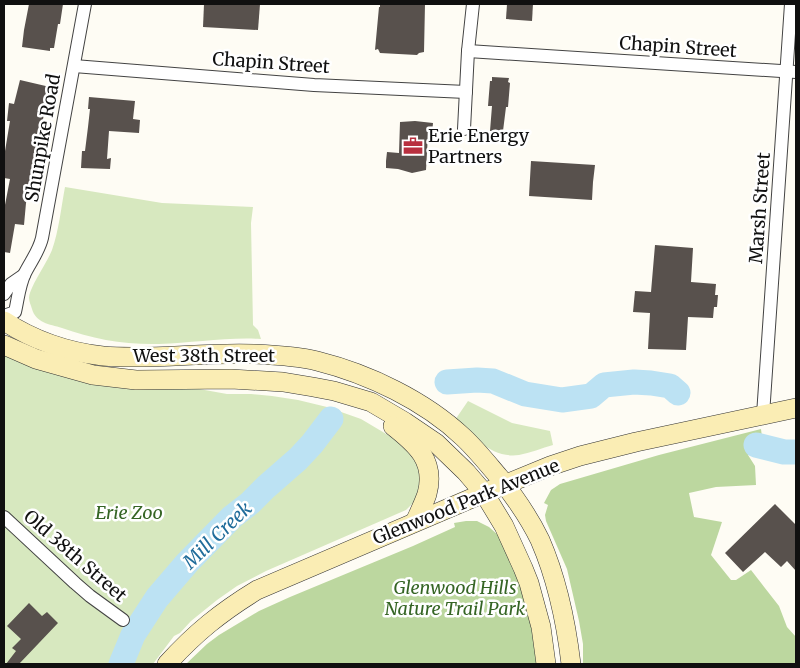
<svg xmlns="http://www.w3.org/2000/svg" width="800" height="668" viewBox="0 0 800 668" font-family="Merriweather,serif">
  <rect width="100%" height="100%" fill="#fefcf4"/>
  <g fill="#d7e8bf">
    <path d="M 65,187 L 162,203 L 253,207 L 251,223 L 253,325 L 258,330 L 261,339 C 227,337 193,343 159,344 C 126,345 92,339 62,328 C 49,324 36,323 32,309 C 31,305 29,302 29,298 C 30,286 47,263 52,250 C 59,230 61,208 65,187 Z"/>
    <polygon points="4,353 48,372 86,383 188,387 227,394 251,394 272,396 298,400 327,407 361,419 398,441 416,455 423,482 415,501 406,510 266,571 237,586 217,600 191,621 180,633 174,636 153,664 4,664"/>
    <path d="M 468,401 L 512,423 L 550,431 L 553,445 C 542,448 530,453 519,455 C 492,459 473,436 455,420 Z"/>
  </g>
  <g fill="#bcd79f">
    <polygon points="761,429 762,437 748,455 755,466 756,485 716,487 689,493 694,517 722,522 711,555 731,580 736,580 751,570 779,606 787,627 796,637 796,664 583,664 583,644 579,621 567,569 546,521 545,515 548,505 544,503 551,490 560,484 659,455"/>
    <polygon points="466,521 477,521 489,527 498,535 521,587 531,624 537,664 186,664 207,644 219,635 259,611 290,597 413,546 455,527 454,523"/>
  </g>
  <g fill="none" stroke-linecap="round" stroke-linejoin="round">
    <g stroke="#bce2f3" stroke-width="25">
      <polyline points="447,382 477,380 493,381 525,394 562,400 591,396 604,385 634,382 651,383 670,386 678,393"/>
      <polyline points="756,445 784,452 796,452"/>
      <polyline points="121,664 133,635 157,598 187,563 232,517 250,503 266,487 298,459 312,444 331,419"/>
    </g>
  </g>
  <g fill="#58514d">
    <polygon points="29,4 63,4 60,24 58,24 54,48 50,48 50,51 22,47 24,30"/>
    <polygon points="204,4 260,4 258,30 203,27"/>
    <polygon points="380,4 425,4 424,52 419,53 417,55 380,53 378,49 375,50 379,7 380,7"/>
    <polygon points="507,4 533,4 532,21 506,19"/>
    <polygon points="492,77 509,78 508,82 510,83 508,107 506,107 503,131 490,131 492,106 488,106 490,81 492,81"/>
    <polygon points="20,80 50,87 33,165 38,166 35,181 31,180 26,203 24,225 15,224 10,253 4,252 4,210 10,179 4,178 4,157 10,121 7,121 9,103 14,104"/>
    <polygon points="89,97 135,101 133,119 140,120 139,133 109,131 107,159 111,158 110,169 81,168 82,151 85,151 88,127 90,109 88,109"/>
    <polygon points="415,121 433,123 432,134 428,134 426,170 412,173 398,169 386,168 386,161 387,152 399,153 400,122"/>
    <polygon points="531,161 595,165 593,182 592,200 529,196"/>
    <polygon points="655,245 693,248 691,282 716,284 715,295 718,295 717,307 714,307 713,318 688,317 686,350 648,349 650,313 633,312 635,291 651,292"/>
    <polygon points="775,504 796,525 796,571 787,561 781,567 765,552 743,572 725,553"/>
    <polygon points="29,603 42,616 47,612 58,623 19,664 6,664 16,651 12,648 21,639 7,626"/>
  </g>
  <g fill="none" stroke-linecap="round" stroke-linejoin="round">
    <defs>
      <g id="minor">
        <polyline points="468,51 796,72"/>
        <polyline points="74,66 314,85 466,92"/>
        <polyline points="464,129 468,51 473,4"/>
        <polyline points="4,294 11,284 24,275"/>
        <path d="M 4,316 L 15,312 C 18,299 19,285 25,273 C 31,261 39,251 42,238 L 85,4"/>
        <polyline points="763,415 791,4"/>
        <polyline points="4,517 75,583 90,596 123,620"/>
      </g>
      <g id="secondary">
        <path d="M 4,321 C 33,340 68,352 103,356 C 153,360 203,352 254,354 C 275,355 297,356 317,361 C 369,374 425,401 463,437 C 476,449 487,463 499,477 C 514,496 529,517 540,540 C 557,579 566,622 571,664"/>
        <polyline points="4,345 36,359 93,375 136,380 231,379 283,382 313,387 334,391 371,402 405,422 436,443 466,472 484,493 504,526 523,568 529,583 541,627 546,664"/>
        <path d="M 393,426 C 416,444 436,461 427,494 C 424,503 419,513 415,522"/>
        <path d="M 167,664 C 195,633 221,612 257,590 L 484,493 L 550,466 L 580,456 L 636,442 L 796,408"/>
      </g>
    </defs>
    <use href="#minor" stroke="#434343" stroke-width="14"/>
    <use href="#secondary" stroke="#323232" stroke-width="20"/>
    <use href="#minor" stroke="#fff" stroke-width="12"/>
    <use href="#secondary" stroke="#faedb4" stroke-width="19"/>
  </g>
  <defs>
    <symbol id="office-bare" viewBox="-9 -9 18 18"><path d="M-6-3h4V-5.5h4V-3h4V5H-6ZM-1-4.5V-3h2v-1.5ZM-6 0V1H6V0Z" fill="#b8303f" stroke="#fff" stroke-width="2.5" paint-order="stroke"/></symbol>
  </defs>
  <g fill-rule="evenodd">
    <use href="#office-bare" x="399" y="132" width="28" height="28"/>
  </g>
  <g text-anchor="middle" stroke-width="5" stroke-linejoin="round" paint-order="stroke">
    <g font-size="18" fill="#101010" stroke="#fff">
      <text transform="translate(678 47) rotate(4)" y="6">Chapin Street</text>
      <text transform="translate(271 63) rotate(4)" y="6">Chapin Street</text>
      <text transform="translate(43 138) rotate(-80)" y="6">Shunpike Road</text>
      <text transform="translate(760 208) rotate(-86)" y="6">Marsh Street</text>
      <text x="204" y="362">West 38th Street</text>
      <text transform="translate(466 502) rotate(-22)" y="6">Glenwood Park Avenue</text>
      <text transform="translate(75 556) rotate(41)" y="6">Old 38th Street</text>
    </g>
    <g font-size="18" fill="#101010" stroke="#fff" text-anchor="start">
      <text x="428" y="142">Erie Energy<tspan x="428" dy="21">Partners</tspan></text>
    </g>
    <g font-size="18" font-style="italic" fill="#356524" stroke="#fff">
      <text x="129" y="519">Erie Zoo</text>
      <text x="455" y="594">Glenwood Hills<tspan x="455" dy="21">Nature Trail Park</tspan></text>
    </g>
    <g font-size="19" font-style="italic" fill="#216d9b" stroke="#fff">
      <text transform="translate(217 535) rotate(-44)" y="7">Mill Creek</text>
    </g>
  </g>
  <rect width="800" height="668" fill="none" stroke="#101010" stroke-width="10"/>
</svg>
